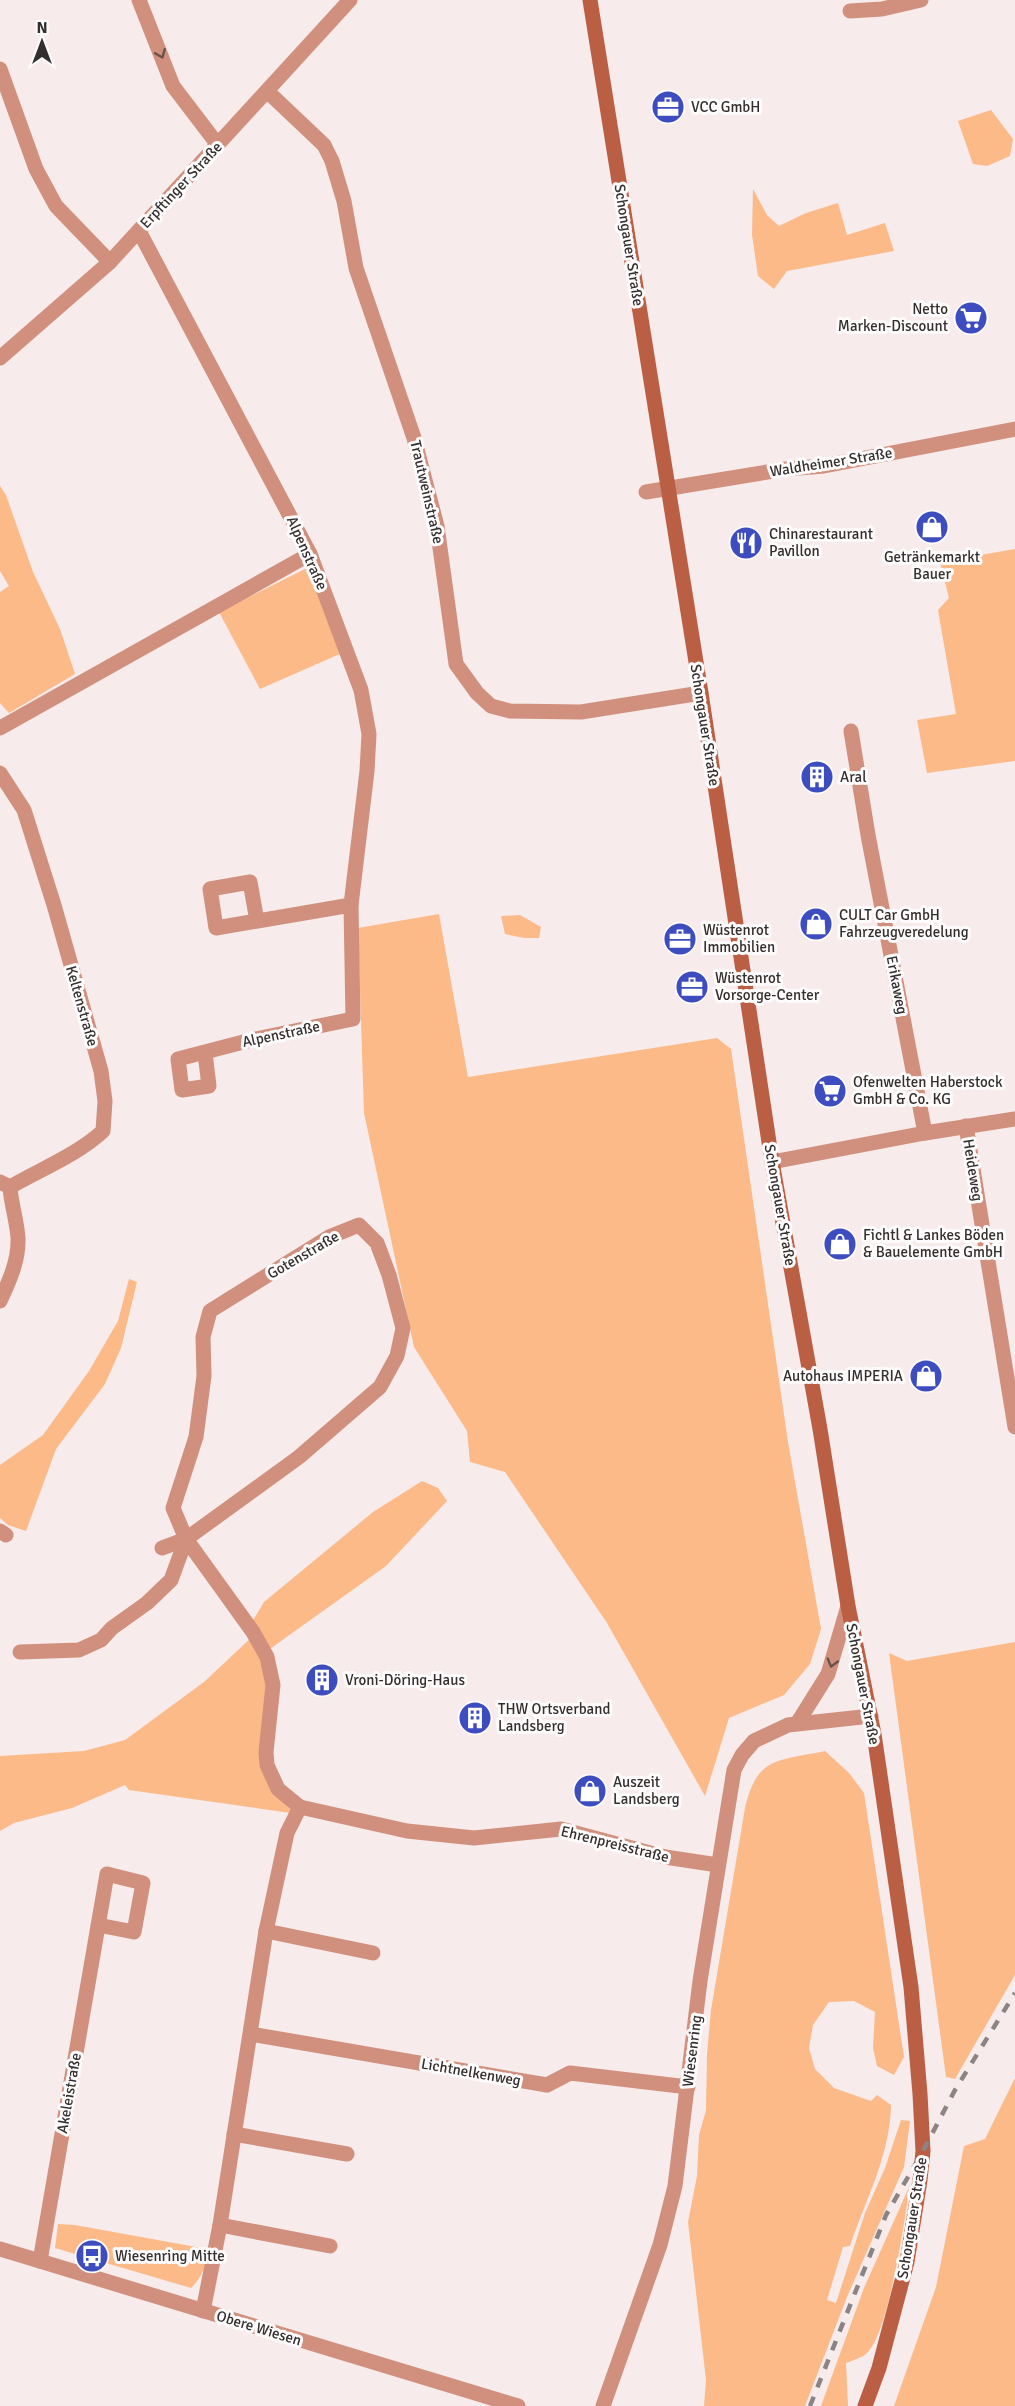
<svg xmlns="http://www.w3.org/2000/svg" width="1015" height="2406" viewBox="0 0 1015 2406" font-family="Signika,sans-serif">
  <rect width="100%" height="100%" fill="#f7ebeb"/>
  <g fill="#fcba88">
    <polygon points="991,110 1013,139 1010,156 987,166 973,164 958,121"/>
    <polygon points="753,189 767,215 779,226 806,213 838,203 847,235 885,223 894,251 787,271 774,289 758,276 752,235"/>
    <polygon points="0,486 6,495 33,572 60,629 75,674 9,713 0,703 0,592 9,586 0,571"/>
    <polygon points="1015,549 1015,761 927,773 917,720 956,714 938,610 949,598 940,562"/>
    <polygon points="307,568 342,653 260,689 219,612"/>
    <polygon points="439,914 468,1077 717,1038 731,1049 788,1442 821,1629 810,1664 784,1695 729,1718 705,1796 607,1623 505,1472 470,1462 467,1431 414,1347 364,1113 358,928"/>
    <polygon points="520,915 541,927 539,938 524,938 505,934 501,916"/>
    <polygon points="129,1279 137,1282 121,1348 105,1384 56,1449 26,1531 8,1525 0,1518 0,1465 43,1435 89,1371 118,1321"/>
    <polygon points="422,1481 438,1488 447,1501 386,1566 267,1651 252,1622 264,1602 373,1512"/>
    <polygon points="252,1637 270,1685 263,1752 291,1806 291,1813 129,1790 125,1785 72,1808 14,1823 0,1831 0,1756 84,1751 125,1740 204,1682"/>
    <polygon points="1015,1642 1015,1975 955,2079 946,2077 889,1653 907,1661"/>
    <path d="M 825,1751 L 849,1773 L 864,1793 L 904,2057 L 894,2075 L 877,2066 L 873,2048 L 875,2012 L 854,2001 L 829,2002 L 813,2025 L 809,2048 L 815,2069 L 834,2088 L 871,2101 L 877,2095 L 891,2105 C 890,2156 866,2198 850,2246 L 843,2247 L 827,2300 L 836,2303 L 865,2213 L 885,2168 L 901,2120 L 910,2121 L 904,2167 L 847,2297 L 805,2406 L 704,2406 L 706,2380 L 688,2222 L 697,2176 L 699,2135 L 706,2110 L 707,2054 L 711,2010 L 745,1808 C 757,1756 778,1761 825,1751 Z"/>
    <polygon points="1015,2078 1015,2406 894,2406 936,2287 964,2146 985,2139"/>
    <path d="M 910,2185 C 905,2218 889,2332 867,2353 C 862,2358 853,2360 846,2363 L 848,2406 L 821,2406 L 864,2288 Z"/>
    <path d="M 58,2224 L 75,2225 L 207,2249 C 208,2262 201,2279 191,2288 L 55,2248 Z"/>
  </g>
  <g fill="none" stroke-linecap="round" stroke-linejoin="round">
    <g stroke="#d0907d" stroke-width="15">
      <polyline points="139,0 173,86 218,145"/>
      <polyline points="850,11 882,9 921,0"/>
      <polyline points="0,69 36,169 56,206 110,262"/>
      <polyline points="267,91 324,145 332,161 344,201 356,268 414,438 437,526 456,664 477,693 491,706 510,711 581,712 701,693"/>
      <polyline points="139,231 310,554 361,690 369,734 367,771 351,905 216,928 210,889 250,882 257,921"/>
      <polyline points="646,492 786,469 824,466 1015,429"/>
      <polyline points="0,728 310,554"/>
      <polyline points="851,731 868,835 925,1133"/>
      <path d="M 0,773 L 24,810 L 54,905 L 101,1071 L 105,1101 L 103,1131 C 77,1155 41,1169 10,1187 L 0,1182"/>
      <polyline points="205,1053 209,1086 182,1090 178,1059 251,1040 353,1019 351,905"/>
      <polyline points="966,1126 1015,1427"/>
      <polyline points="772,1162 925,1133 1015,1119"/>
      <path d="M 0,1301 C 9,1282 19,1260 18,1238 C 17,1221 11,1204 10,1187"/>
      <polyline points="0,1531 6,1535"/>
      <polyline points="162,1548 186,1539 299,1457 380,1387 397,1356 403,1328 389,1275 377,1243 359,1225 329,1237 210,1311 203,1337 204,1376 196,1437 173,1508 186,1539 253,1632 267,1657 273,1685 266,1752 267,1765 278,1789 300,1807 407,1831 474,1838 561,1829 665,1857 718,1865"/>
      <polyline points="20,1652 79,1650 101,1640 112,1628 147,1603 171,1580 186,1539"/>
      <polyline points="798,1722 828,1674 848,1606"/>
      <polyline points="266,1931 373,1953"/>
      <polyline points="251,2034 547,2085 570,2073 688,2087"/>
      <polyline points="234,2134 347,2154"/>
      <polyline points="220,2225 330,2246"/>
      <polyline points="0,2249 518,2406"/>
      <polyline points="40,2261 107,1874 143,1883 134,1932 98,1925"/>
      <polyline points="203,2311 220,2225 266,1931 287,1833 300,1807"/>
      <polyline points="603,2406 660,2245 675,2186 700,1981 734,1770 742,1755 754,1741 788,1725 871,1716"/>
    </g>
    <polyline stroke="#d0907d" stroke-width="15" points="0,358 110,262 350,0"/>
    <polyline stroke="#bb5f44" stroke-width="15" points="590,0 701,693 772,1162 820,1429 848,1606 874,1734 911,1987 920,2094 923,2151 920,2180 907,2262 879,2368 865,2406"/>
    <polyline stroke="#8c8484" stroke-width="4.5" stroke-dasharray="10 10" stroke-linecap="butt" points="810,2406 886,2215 923,2151 955,2090 1015,1993"/>
  </g>
  <defs><path id="oneway-chevron" d="M-2-3.5L2.5 0L-2 3.5" fill="none" stroke-width="1.6" stroke-linecap="round" stroke-linejoin="round" transform="scale(1.5)"/></defs>
  <g stroke="#6b514a">
    <use href="#oneway-chevron" transform="translate(161 54) rotate(68)"/>
    <use href="#oneway-chevron" transform="translate(832 1663) rotate(106)"/>
  </g>
  <defs>
    <symbol id="office-disc" viewBox="-11 -11 22 22"><circle r="9.5" fill="#3d4cbf" stroke="#fdfbfb"/><path d="M-6-3h4V-5.5h4V-3h4V5H-6ZM-1-4.5V-3h2v-1.5ZM-6 0V1H6V0Z" fill="#fff"/></symbol>
    <symbol id="supermarket-disc" viewBox="-11 -11 22 22"><circle r="9.5" fill="#3d4cbf" stroke="#fdfbfb"/><path d="M-6-5.5h2.5l.6 2H6L4.5 2H-2.5L-4.4-4H-6ZM-1.5 3.2a1.3 1.3 0 1 0 .1 0ZM3 3.2a1.3 1.3 0 1 0 .1 0Z" fill="#fff"/></symbol>
    <symbol id="shop-disc" viewBox="-11 -11 22 22"><circle r="9.5" fill="#3d4cbf" stroke="#fdfbfb"/><path d="M-5-2.5h2.3a2.7 3.5 0 0 1 5.4 0H5L5.5 6h-11ZM-1.5-2.5h3a1.5 2.3 0 0 0-3 0Z" fill="#fff"/></symbol>
    <symbol id="restaurant-disc" viewBox="-11 -11 22 22"><circle r="9.5" fill="#3d4cbf" stroke="#fdfbfb"/><path d="M-5-6h1v4h1v-4h1v4h1v-4h1v5L-1.5 .5V6h-2V.5L-5-1ZM5-6V6H3V1.5H1.5Q1.5-4 5-6Z" fill="#fff"/></symbol>
    <symbol id="building-disc" viewBox="-11 -11 22 22"><circle r="9.5" fill="#3d4cbf" stroke="#fdfbfb"/><path d="M-4-6H4V6H1V3H-1V6H-4ZM-2.5-4.3h1.7v1.8h-1.7ZM.8-4.3h1.7v1.8H.8ZM-2.5-1h1.7V.8h-1.7ZM.8-1h1.7V.8H.8Z" fill="#fff"/></symbol>
    <symbol id="bus-disc" viewBox="-11 -11 22 22"><circle r="9.5" fill="#3d4cbf" stroke="#fdfbfb"/><path d="M-5-6H5V4H4V6H2V4H-2V6H-4V4H-5ZM-3.5-4V0h7V-4ZM-3.5 1.2v1.5H-2V1.2ZM2 1.2v1.5H3.5V1.2Z" fill="#fff"/></symbol>
  </defs>
  <g fill-rule="evenodd">
    <use href="#office-disc" x="649" y="88" width="38" height="38"/>
    <use href="#supermarket-disc" x="952" y="299" width="38" height="38"/>
    <use href="#shop-disc" x="913" y="508" width="38" height="38"/>
    <use href="#restaurant-disc" x="727" y="524" width="38" height="38"/>
    <use href="#building-disc" x="798" y="758" width="38" height="38"/>
    <use href="#shop-disc" x="797" y="905" width="38" height="38"/>
    <use href="#office-disc" x="661" y="920" width="38" height="38"/>
    <use href="#office-disc" x="673" y="968" width="38" height="38"/>
    <use href="#supermarket-disc" x="811" y="1072" width="38" height="38"/>
    <use href="#shop-disc" x="821" y="1225" width="38" height="38"/>
    <use href="#shop-disc" x="907" y="1357" width="38" height="38"/>
    <use href="#building-disc" x="303" y="1661" width="38" height="38"/>
    <use href="#building-disc" x="456" y="1699" width="38" height="38"/>
    <use href="#shop-disc" x="571" y="1772" width="38" height="38"/>
    <use href="#bus-disc" x="73" y="2237" width="38" height="38"/>
  </g>
  <g text-anchor="middle" stroke-width="6" stroke-linejoin="round" paint-order="stroke">
    <g font-size="15" fill="#342f2f" stroke="#fdfbfb" text-anchor="start">
      <text x="691" y="112">VCC GmbH</text>
      <text x="948" y="314" text-anchor="end">Netto<tspan x="948" dy="17">Marken-Discount</tspan></text>
      <text x="769" y="539">Chinarestaurant<tspan x="769" dy="17">Pavillon</tspan></text>
      <text x="932" y="562" text-anchor="middle">Getränkemarkt<tspan x="932" dy="17">Bauer</tspan></text>
      <text x="840" y="782">Aral</text>
      <text x="839" y="920">CULT Car GmbH<tspan x="839" dy="17">Fahrzeugveredelung</tspan></text>
      <text x="703" y="935">Wüstenrot<tspan x="703" dy="17">Immobilien</tspan></text>
      <text x="715" y="983">Wüstenrot<tspan x="715" dy="17">Vorsorge-Center</tspan></text>
      <text x="853" y="1087">Ofenwelten Haberstock<tspan x="853" dy="17">GmbH &amp; Co. KG</tspan></text>
      <text x="863" y="1240">Fichtl &amp; Lankes Böden<tspan x="863" dy="17">&amp; Bauelemente GmbH</tspan></text>
      <text x="903" y="1381" text-anchor="end">Autohaus IMPERIA</text>
      <text x="345" y="1685">Vroni-Döring-Haus</text>
      <text x="498" y="1714">THW Ortsverband<tspan x="498" dy="17">Landsberg</tspan></text>
      <text x="613" y="1787">Auszeit<tspan x="613" dy="17">Landsberg</tspan></text>
      <text x="115" y="2261">Wiesenring Mitte</text>
    </g>
    <g font-size="15" fill="#342f2f" stroke="#fdfbfb">
      <text transform="translate(181 185) rotate(-47)" y="5">Erpftinger Straße</text>
      <text transform="translate(629 245) rotate(81)" y="5">Schongauer Straße</text>
      <text transform="translate(831 462) rotate(-9)" y="5">Waldheimer Straße</text>
      <text transform="translate(427 492) rotate(77)" y="5">Trautweinstraße</text>
      <text transform="translate(307 553) rotate(66)" y="5">Alpenstraße</text>
      <text transform="translate(705 725) rotate(81)" y="5">Schongauer Straße</text>
      <text transform="translate(897 985) rotate(79)" y="5">Erikaweg</text>
      <text transform="translate(82 1006) rotate(74)" y="5">Keltenstraße</text>
      <text transform="translate(281 1034) rotate(-12)" y="5">Alpenstraße</text>
      <text transform="translate(973 1170) rotate(81)" y="5">Heideweg</text>
      <text transform="translate(780 1205) rotate(80)" y="5">Schongauer Straße</text>
      <text transform="translate(303 1255) rotate(-30)" y="5">Gotenstraße</text>
      <text transform="translate(863 1684) rotate(79)" y="5">Schongauer Straße</text>
      <text transform="translate(615 1844) rotate(14)" y="5">Ehrenpreisstraße</text>
      <text transform="translate(692 2051) rotate(-83)" y="5">Wiesenring</text>
      <text transform="translate(471 2072) rotate(10)" y="5">Lichtnelkenweg</text>
      <text transform="translate(69 2093) rotate(-80)" y="5">Akeleistraße</text>
      <text transform="translate(912 2218) rotate(-81)" y="5">Schongauer Straße</text>
      <text transform="translate(259 2328) rotate(17)" y="5">Obere Wiesen</text>
    </g>
  </g>
  <g transform="translate(42 42)" stroke="#fdfbfb" stroke-width="4.5" paint-order="stroke">
  <path d="M0-4.5L10 22L0 15L-10 22Z" fill="#342f2f"/>
  <text y="-9" font-size="16" font-weight="bold" text-anchor="middle" fill="#342f2f">N</text>
  </g>
</svg>
